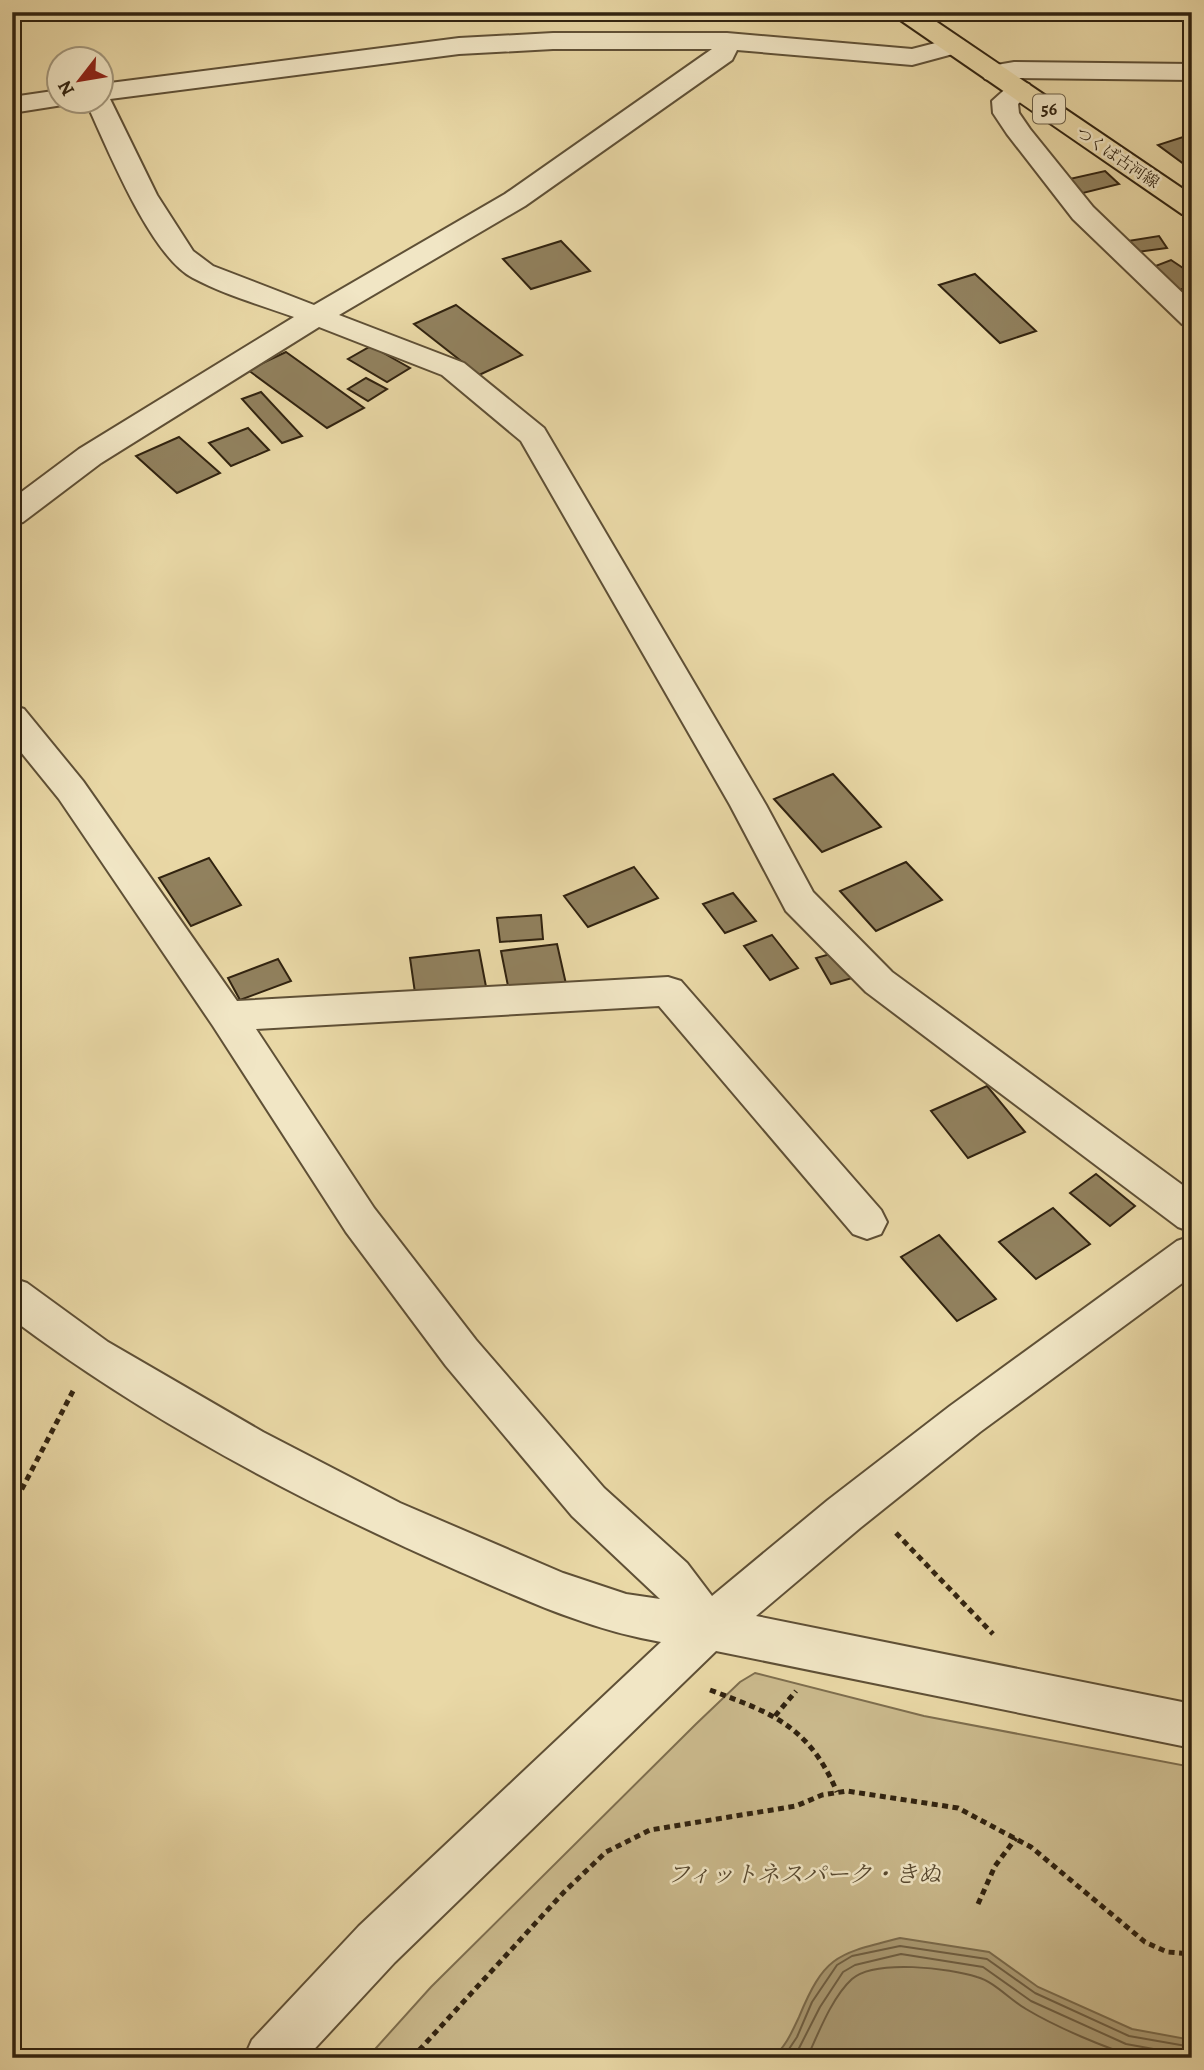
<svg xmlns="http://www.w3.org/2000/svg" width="1204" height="2070" viewBox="0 0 1204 2070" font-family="Alegreya,'Noto Serif JP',serif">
  <rect width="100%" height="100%" fill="#e9d8a6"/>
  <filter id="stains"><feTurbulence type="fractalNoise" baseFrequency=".00286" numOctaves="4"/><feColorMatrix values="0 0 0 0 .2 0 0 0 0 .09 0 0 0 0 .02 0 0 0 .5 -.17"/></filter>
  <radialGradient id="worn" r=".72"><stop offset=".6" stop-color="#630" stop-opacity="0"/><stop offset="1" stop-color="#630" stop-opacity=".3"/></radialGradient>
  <polygon fill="#cab98c" stroke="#7e6e4e" stroke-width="2" points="755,1673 924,1716 1192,1767 1192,2058 367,2058 431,1987 696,1724 740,1682"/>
  <path fill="#aa9a73" stroke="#7a6a4b" stroke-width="2" d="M 900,1938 L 989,1952 L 1038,1987 L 1132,2029 L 1192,2040 L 1192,2058 L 772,2058 C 785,2048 792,2032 799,2017 C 825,1954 838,1954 900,1938 Z"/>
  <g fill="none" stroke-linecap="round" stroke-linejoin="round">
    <g stroke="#6e5e42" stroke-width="2">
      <polyline points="783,2058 797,2037 812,2002 837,1965 852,1956 900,1946 987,1959 1035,1993 1129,2036 1192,2047"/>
      <polyline points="794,2058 820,2007 843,1972 855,1965 901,1954 983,1967 1031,2001 1126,2044 1192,2056"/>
      <path d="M 807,2058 C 818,2034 832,1997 852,1979 C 875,1959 950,1968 977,1977 C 995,1982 1010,2000 1026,2009 C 1056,2027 1105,2048 1139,2058"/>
    </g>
  </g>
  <g fill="#91815e" stroke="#312310" stroke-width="2">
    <polygon points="1186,136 1192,140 1192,170 1158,145"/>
    <polygon points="1105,171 1119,184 1079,194 1065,180"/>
    <polygon points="1159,236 1167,248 1130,253 1122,242"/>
    <polygon points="561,241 590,271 531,289 503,259"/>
    <polygon points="1171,260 1192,274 1192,285 1175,292 1145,270"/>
    <polygon points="975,274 1036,331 1000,343 939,285"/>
    <polygon points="456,305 522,355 479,375 414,324"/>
    <polygon points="371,346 410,368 387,382 348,359"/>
    <polygon points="286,352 364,408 327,428 248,370"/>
    <polygon points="366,378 387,389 368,401 348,389"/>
    <polygon points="261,392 302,436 282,443 242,399"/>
    <polygon points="248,428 269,450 231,466 209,443"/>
    <polygon points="179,437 220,473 177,493 136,456"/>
    <polygon points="833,774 881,827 822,852 774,799"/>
    <polygon points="209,858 241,905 191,926 159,878"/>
    <polygon points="906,862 942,900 876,931 840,891"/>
    <polygon points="634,867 658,898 588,927 564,896"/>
    <polygon points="733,893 756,921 725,933 703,904"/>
    <polygon points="541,915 543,939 500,942 497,918"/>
    <polygon points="772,935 798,968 770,980 744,946"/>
    <polygon points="557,944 566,984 509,991 501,951"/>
    <polygon points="479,950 487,992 416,1000 410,958"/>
    <polygon points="841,951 856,977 831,984 816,958"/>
    <polygon points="278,959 291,981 240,1000 228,978"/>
    <polygon points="987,1086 1025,1132 968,1158 931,1111"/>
    <polygon points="1096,1174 1135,1206 1110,1226 1070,1193"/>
    <polygon points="1053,1208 1090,1244 1036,1279 999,1242"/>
    <polygon points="939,1235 996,1299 957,1321 901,1257"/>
  </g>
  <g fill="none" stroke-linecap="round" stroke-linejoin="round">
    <defs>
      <g id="minor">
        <path d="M 553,33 L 727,33 L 912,49 L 955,38 L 964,41 L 968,46 L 964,51 L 912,65 L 737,50 L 732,60 L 525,206 L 339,315 L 464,363 L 544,428 L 766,805 L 813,892 L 892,972 L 1192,1192 L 1192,1232 L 1178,1227 L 866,992 L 786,911 L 730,805 L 521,441 L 442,375 L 319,327 L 101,463 L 23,522 L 12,525 L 12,499 L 79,449 L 294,317 C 261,305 225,295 193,278 C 150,256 107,147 86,102 L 102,102 L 102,84 L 459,38 ZM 553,49 L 712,49 L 505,194 L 314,305 L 213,266 L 193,251 L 157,195 L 110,99 L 459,54 Z"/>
        <polygon points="1014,62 1192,64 1192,80 1014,78 994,81 985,79 981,73 985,67"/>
        <polygon points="1020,82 1029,84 1033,90 1018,104 1019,113 1030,129 1093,207 1192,302 1192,327 1182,324 1073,219 1007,134 993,113 992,101 1011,84"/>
        <polygon points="60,90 60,102 71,102 69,104 12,113 12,97"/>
        <path d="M 12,705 L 24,709 L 83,781 L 237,1001 L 668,977 L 681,981 L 881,1210 L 887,1222 L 881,1234 L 867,1239 L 853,1234 L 659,1006 L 256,1029 L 374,1208 L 476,1340 L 604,1488 L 687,1563 L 712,1596 L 828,1500 L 950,1406 L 1177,1241 L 1192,1236 L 1192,1276 L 980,1432 L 860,1528 L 756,1616 L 1192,1704 L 1192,1748 L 716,1651 L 395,1962 L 306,2058 L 244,2058 L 252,2040 L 359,1926 L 661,1642 C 589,1630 523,1599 456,1570 C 300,1501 148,1421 12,1319 L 12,1278 L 27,1283 L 108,1342 L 263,1432 L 400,1503 L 563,1573 L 626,1594 L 660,1599 L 572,1516 L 446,1366 L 346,1232 L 213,1026 L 59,799 L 12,741 Z"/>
      </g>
      <polygon id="major" points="893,12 922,12 1192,195 1192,216 1182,214 896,17"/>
    </defs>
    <use href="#minor" stroke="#5f5036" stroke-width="4"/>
    <use href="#major" stroke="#312310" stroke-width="4"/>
    <g stroke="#312310" stroke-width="5" stroke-dasharray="6 4.5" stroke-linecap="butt">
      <polyline points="12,1508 73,1391"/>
      <polyline points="896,1533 993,1634"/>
      <path d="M 710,1690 C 772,1713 809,1726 837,1792"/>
      <polyline points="775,1716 796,1691"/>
      <polyline points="978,1904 995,1866 1016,1838"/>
      <polyline points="412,2058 564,1892 606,1852 650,1830 796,1806 822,1795 847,1791 958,1808 1031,1847 1145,1942 1167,1952 1192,1954"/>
    </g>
    <use href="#minor" fill="#f1e6c5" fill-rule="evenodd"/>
    <use href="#major" fill="#e9d8a6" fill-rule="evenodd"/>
  </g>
  <g text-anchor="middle" stroke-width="5" stroke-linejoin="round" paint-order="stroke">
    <g font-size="16" fill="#312310" stroke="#f1e6c5">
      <text transform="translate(1118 157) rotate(34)" y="6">つくば古河線</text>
    </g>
    <rect fill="#f1e6c5" stroke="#6b5e46" stroke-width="2" x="1033" y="94.5" width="32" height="29" rx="5"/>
    <g font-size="18" font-weight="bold" fill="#312310">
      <text x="1049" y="115">56</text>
    </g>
    <g font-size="23" font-style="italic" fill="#57482f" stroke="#f1e6c5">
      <text x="804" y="1882">フィットネスパーク・きぬ</text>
    </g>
  </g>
  <rect width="1204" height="2070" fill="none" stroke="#e9d8a6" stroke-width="42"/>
  <rect x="14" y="14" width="1176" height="2042" fill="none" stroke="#312310" stroke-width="3.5"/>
  <rect x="21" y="21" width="1162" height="2028" fill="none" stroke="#312310" stroke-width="2"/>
  <g transform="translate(80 80) rotate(239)"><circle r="33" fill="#f1e6c5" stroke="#a4987d" stroke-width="2"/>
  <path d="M0-5L12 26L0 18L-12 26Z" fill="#8f2418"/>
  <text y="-10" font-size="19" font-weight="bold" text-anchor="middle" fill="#312310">N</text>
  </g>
  <rect width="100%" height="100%" filter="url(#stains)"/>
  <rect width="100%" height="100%" fill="url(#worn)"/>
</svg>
